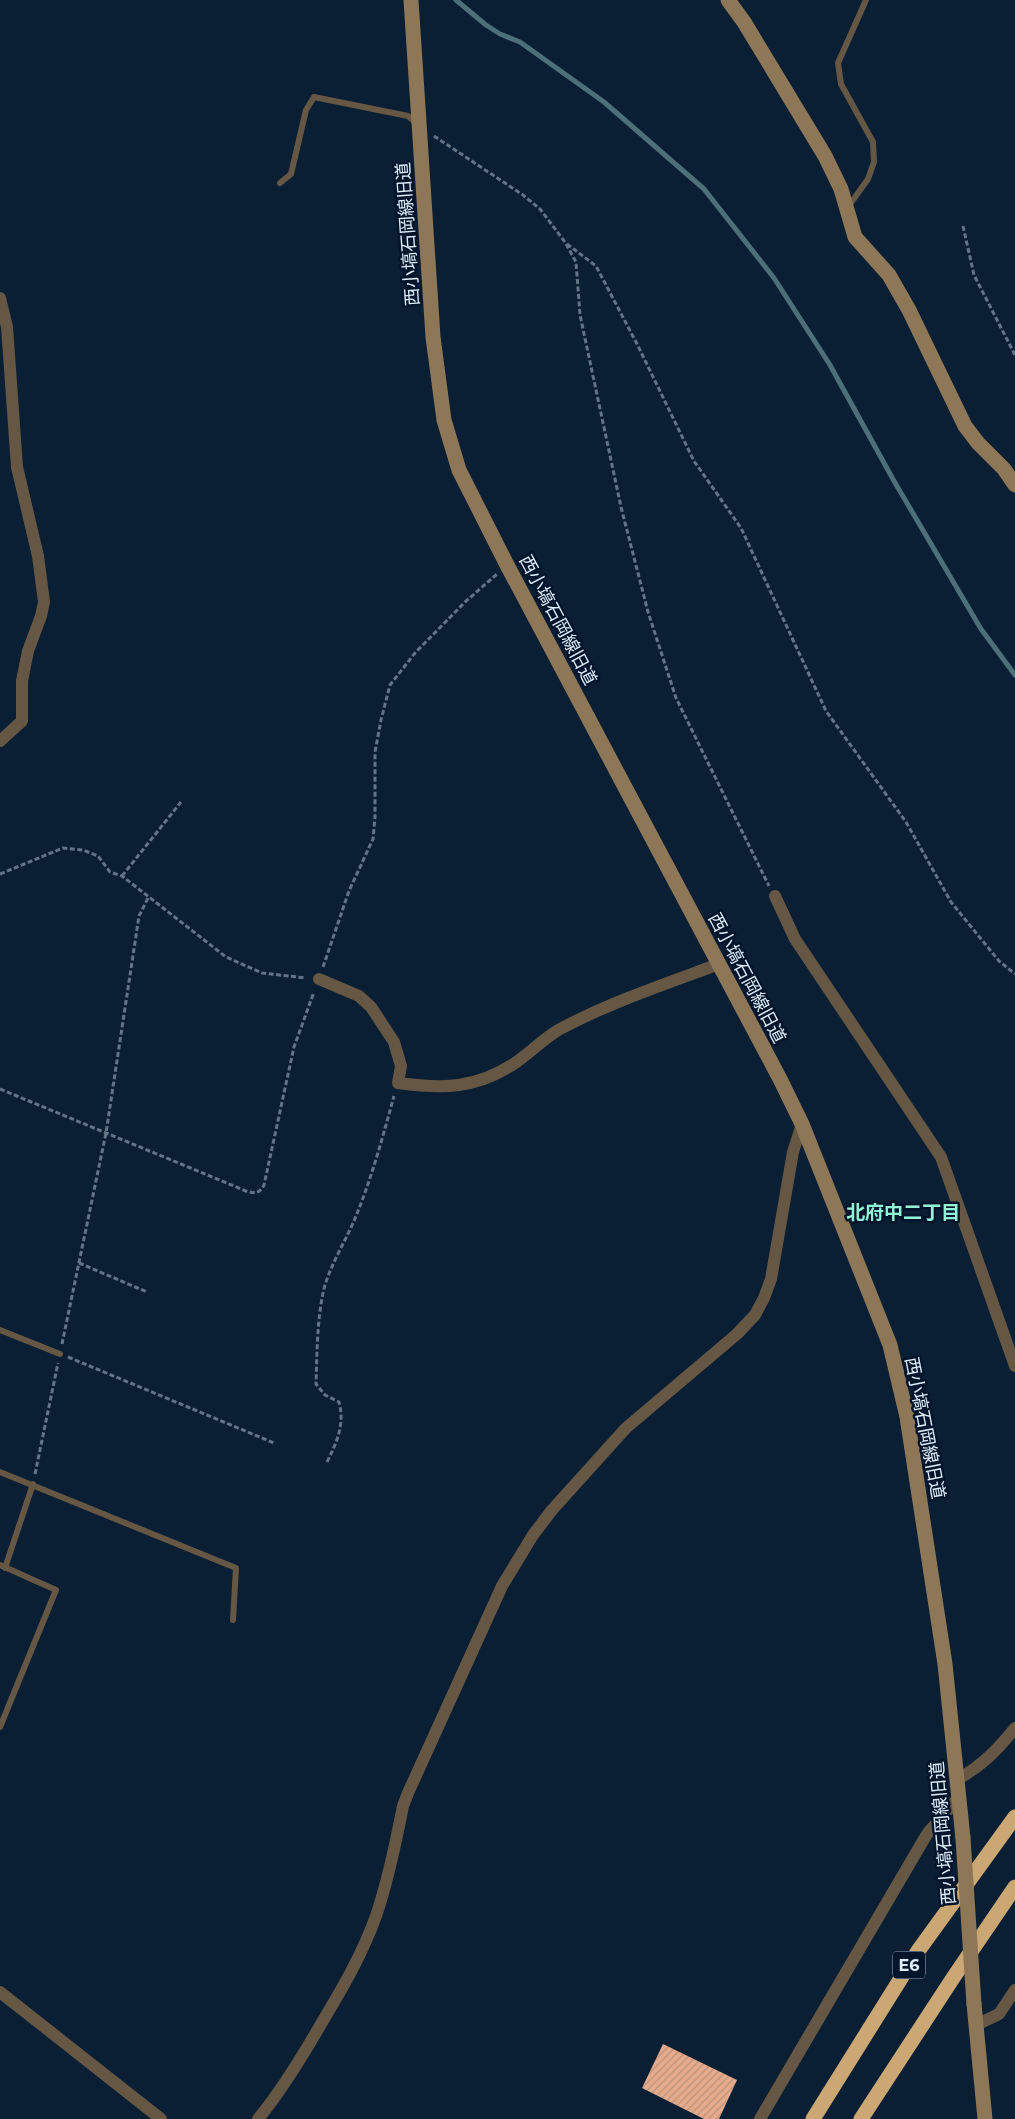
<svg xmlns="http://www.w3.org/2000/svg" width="1015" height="2119" viewBox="0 0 1015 2119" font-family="Montserrat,'Noto Sans JP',sans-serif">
  <defs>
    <pattern id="building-hatch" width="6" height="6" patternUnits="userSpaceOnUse" patternTransform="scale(1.25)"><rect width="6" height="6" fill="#e5ab8b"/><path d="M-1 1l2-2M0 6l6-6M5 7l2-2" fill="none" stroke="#bc927b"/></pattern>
  </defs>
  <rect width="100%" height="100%" fill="#0a1e34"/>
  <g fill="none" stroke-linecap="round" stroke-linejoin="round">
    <polyline stroke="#4d6f7a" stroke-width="5" points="456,0 486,25 500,34 520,42 604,102 704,189 774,278 830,365 894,481 981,629 1015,675"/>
  </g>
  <polygon fill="url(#building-hatch)" points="663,2044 737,2080 719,2119 704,2119 642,2088"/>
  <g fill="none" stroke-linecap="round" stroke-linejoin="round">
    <g stroke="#637487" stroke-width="3" stroke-dasharray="5 2.5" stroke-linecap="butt">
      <polyline points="434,136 523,195 540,209 565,242 576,262 580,315 621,507 648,612 676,698 769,886"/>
      <polyline points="963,226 974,275 1015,355"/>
      <polyline points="567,244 596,266 637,344 694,461 741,528 826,711 906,822 951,902 999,961 1015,974"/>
      <polyline points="0,874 63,848 83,850 98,856 110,872 122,876 226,957 262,973 306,978"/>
      <polyline points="122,876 181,802"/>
      <polyline points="323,967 349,891 373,839 375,817 375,752 381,720 390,685 415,653 465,602 497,574"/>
      <path d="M 0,1089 L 246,1191 C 255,1194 260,1193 264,1185 L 294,1047 L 314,992"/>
      <polyline points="79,1263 147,1292"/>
      <polyline points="62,1344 106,1133 139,916 148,898"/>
      <polyline points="68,1357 274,1443"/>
      <path d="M 327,1462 C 337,1442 345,1424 339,1402 L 325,1395 L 316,1384 C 317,1354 317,1322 323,1293 C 329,1266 346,1241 356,1216 C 372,1177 383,1136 394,1096"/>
      <polyline points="35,1474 58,1363"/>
    </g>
    <g stroke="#655743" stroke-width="6">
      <polyline points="280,183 291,174 306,110 314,97 408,116 416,123"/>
      <polyline points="848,207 868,179 874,162 873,142 841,84 838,63 866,0"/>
      <polyline points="0,1330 60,1354"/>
      <polyline points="0,1472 236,1568 233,1620"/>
      <polyline points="0,1565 56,1590 0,1727"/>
      <polyline points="5,1568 33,1484"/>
    </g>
    <g stroke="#655743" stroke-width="12">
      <polyline points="0,298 7,327 17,467 38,556 44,602 41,616 28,651 22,681 22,721 0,741"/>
      <polyline points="775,896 795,939 941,1157 1015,1366"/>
      <path d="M 319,979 L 359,996 L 371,1007 L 394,1042 L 401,1066 L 398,1083 C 443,1089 476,1089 515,1063 C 530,1053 544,1038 560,1029 C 611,1002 665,984 719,964"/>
      <path d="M 958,1779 C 982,1766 998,1749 1015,1728"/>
      <polyline points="0,1992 161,2119"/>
      <polyline points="976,2025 999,2014 1015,1990"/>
      <path d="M 258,2119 C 282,2090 302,2057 321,2024 C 342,1989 362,1955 376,1916 C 388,1881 396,1842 403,1806 L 408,1793 L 502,1586 L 533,1535 L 552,1510 L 626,1428 L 737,1334 L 755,1315 L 764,1298 L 771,1279 L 793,1152 L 802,1124"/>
      <polyline points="760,2119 927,1834 959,1797"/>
    </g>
    <g stroke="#8e7756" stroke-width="15">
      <polyline points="411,0 433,337 444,420 459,470 507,565 780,1079 802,1124 890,1345 907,1417 945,1664 963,1838"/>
      <polyline points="728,0 744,22 825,156 841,189 855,237 889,275 909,310 965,426 978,443 1004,469 1015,485"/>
      <polyline points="974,2004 985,2119"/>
    </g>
    <g stroke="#cba773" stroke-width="15">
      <polyline points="813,2119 918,1951 1015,1817"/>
      <polyline points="861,2119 953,1978 1015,1887"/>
    </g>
    <polyline stroke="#8e7756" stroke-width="15" points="963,1838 974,2004"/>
  </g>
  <g text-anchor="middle" stroke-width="5" stroke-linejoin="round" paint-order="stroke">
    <rect fill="#03152a" stroke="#9dacbc" stroke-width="1" x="893" y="1951.5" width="32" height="27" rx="4"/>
    <g font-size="16" font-weight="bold" fill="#dfecfb">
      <text x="909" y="1971">E6</text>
    </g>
    <g font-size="18" fill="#dfecfb" stroke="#03152a">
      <text transform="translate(408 234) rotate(-94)" y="6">西小塙石岡線旧道</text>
      <text transform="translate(558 620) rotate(62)" y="6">西小塙石岡線旧道</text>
      <text transform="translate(747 978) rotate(62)" y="6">西小塙石岡線旧道</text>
      <text transform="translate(925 1428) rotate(79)" y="6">西小塙石岡線旧道</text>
      <text transform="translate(943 1833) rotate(-95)" y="6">西小塙石岡線旧道</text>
    </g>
    <g font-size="19" font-weight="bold" fill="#92f3d7" stroke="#03152a">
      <text x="903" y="1219">北府中二丁目</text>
    </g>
  </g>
</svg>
